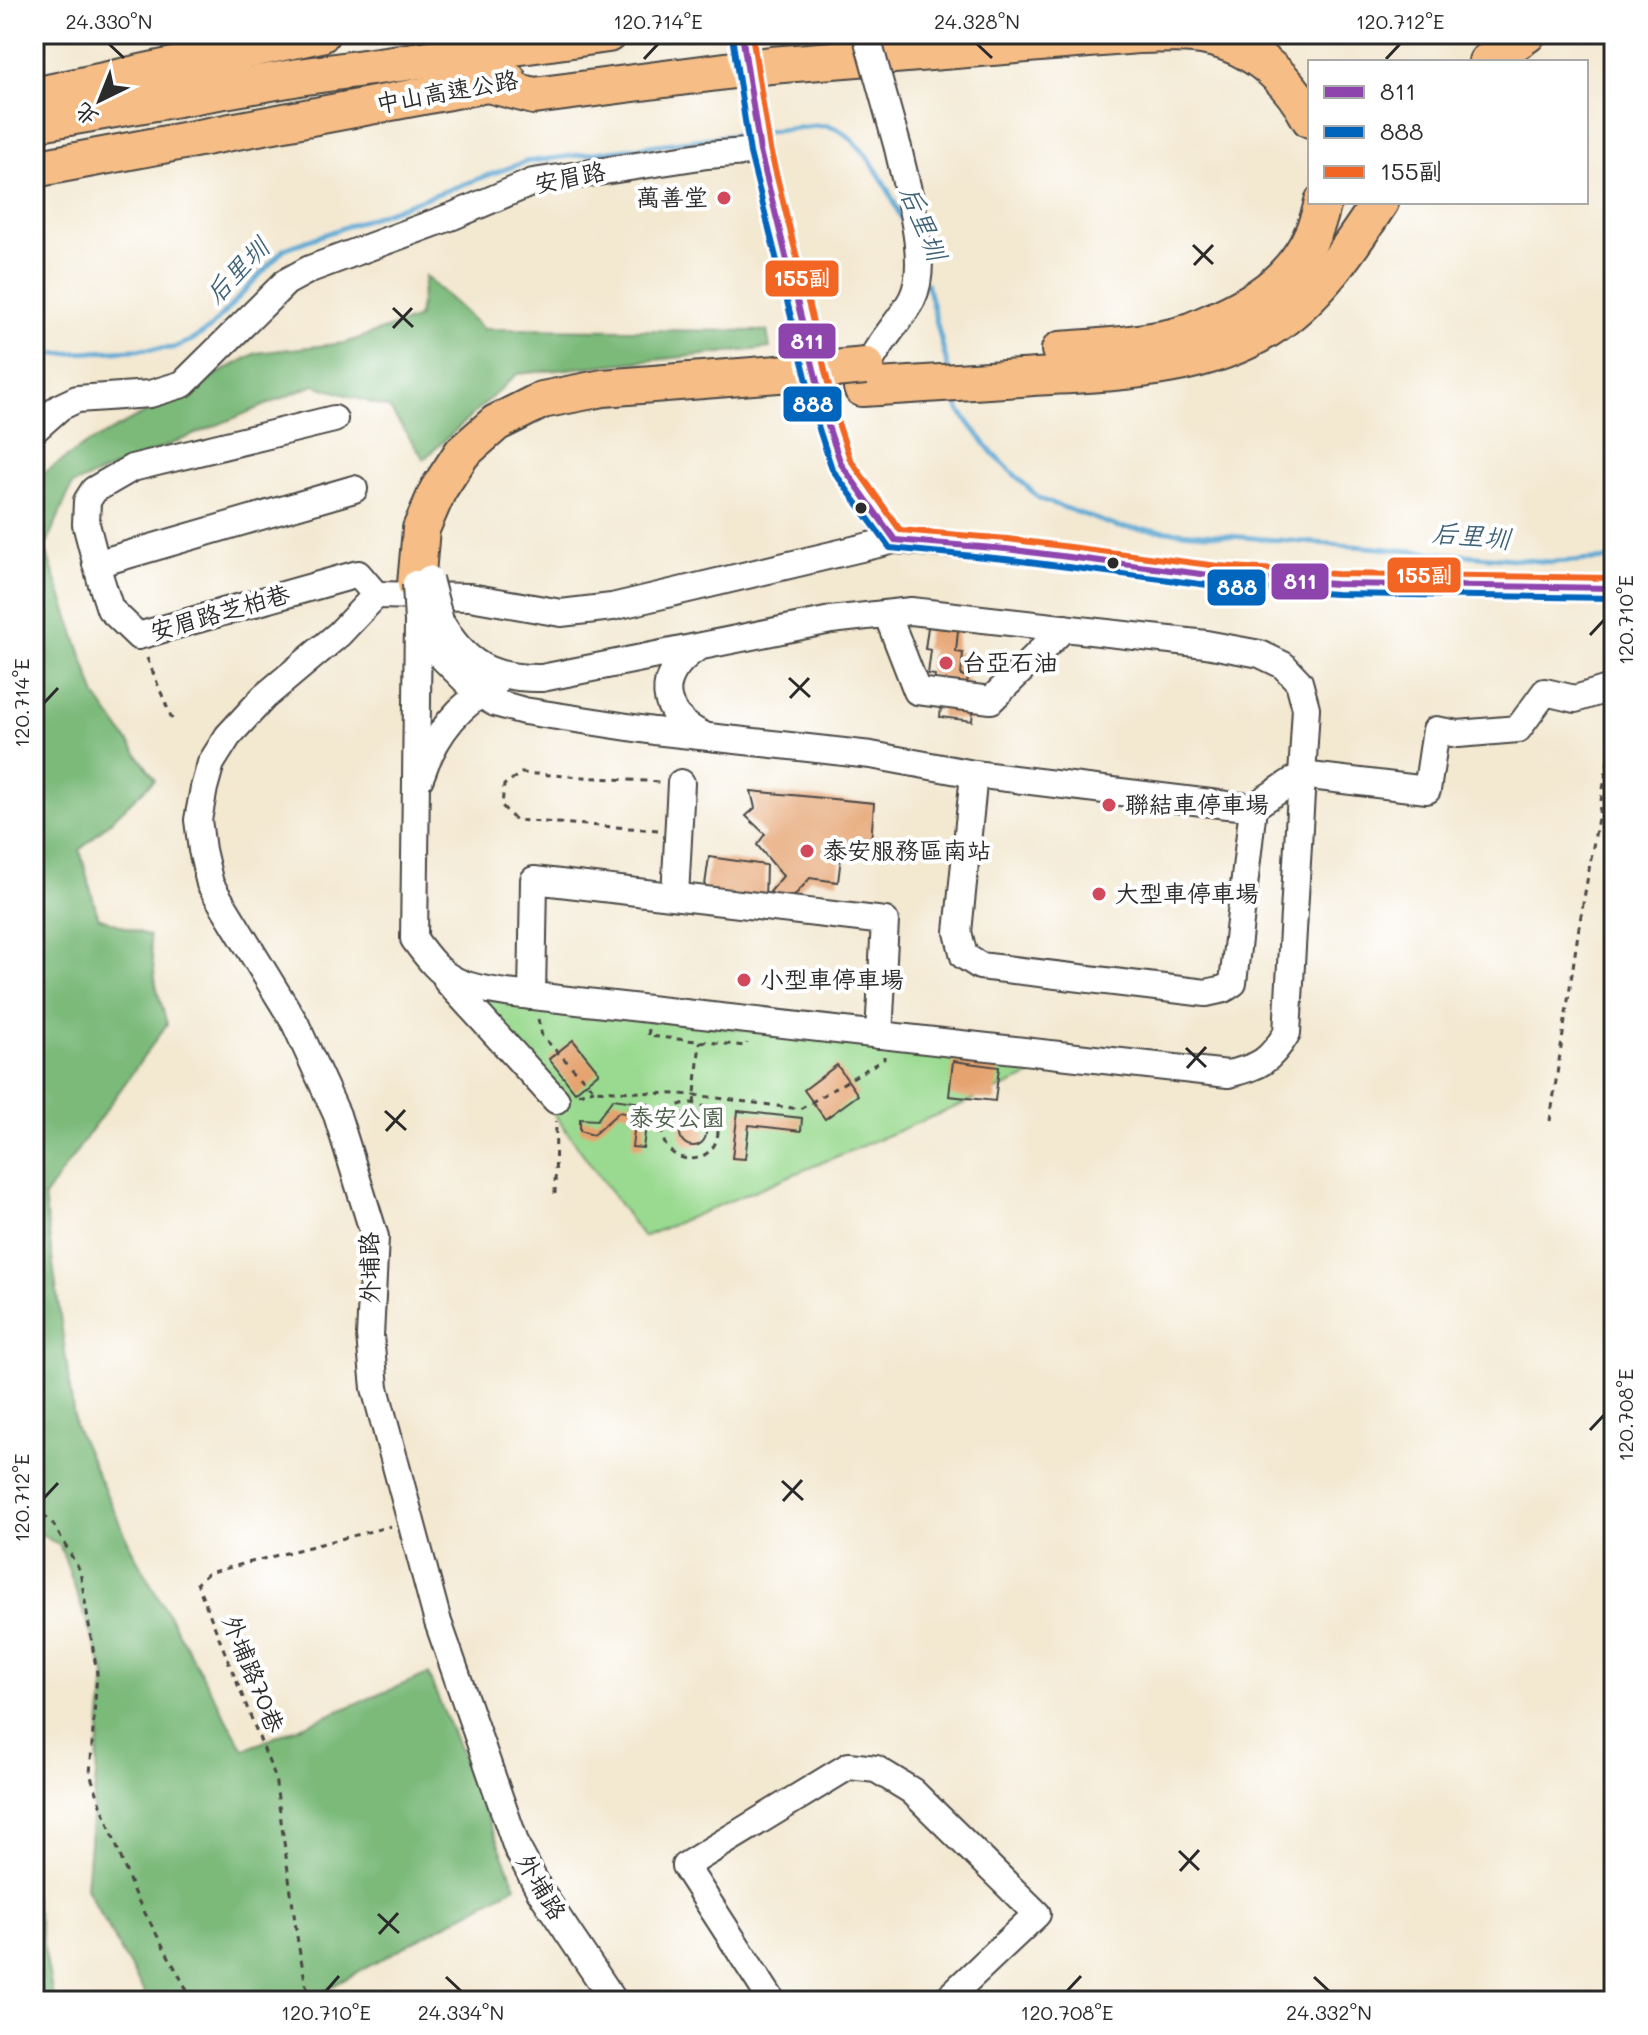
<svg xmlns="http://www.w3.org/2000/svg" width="1648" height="2035" viewBox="0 0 1648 2035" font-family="Mali,'LXGW WenKai TC',sans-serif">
  <rect width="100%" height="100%" fill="#fff"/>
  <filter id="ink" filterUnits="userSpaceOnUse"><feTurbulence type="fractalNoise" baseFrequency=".0125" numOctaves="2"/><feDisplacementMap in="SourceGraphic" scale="16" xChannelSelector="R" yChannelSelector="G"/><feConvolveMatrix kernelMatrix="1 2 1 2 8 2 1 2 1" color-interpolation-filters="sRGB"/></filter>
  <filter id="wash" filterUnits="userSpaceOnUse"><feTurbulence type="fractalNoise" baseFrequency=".006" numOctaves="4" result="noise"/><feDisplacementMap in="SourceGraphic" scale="32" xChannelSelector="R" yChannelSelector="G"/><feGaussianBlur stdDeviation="1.8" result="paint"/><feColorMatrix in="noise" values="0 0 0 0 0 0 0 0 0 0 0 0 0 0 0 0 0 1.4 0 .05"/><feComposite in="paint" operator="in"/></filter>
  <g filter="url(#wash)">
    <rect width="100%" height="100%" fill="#f3e8d0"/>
    <polygon fill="#9ada90" stroke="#62825e" stroke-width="2" points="470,997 1054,1066 643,1237"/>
    <g fill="#7bba7a" stroke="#537252" stroke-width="2">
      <polygon points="425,276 483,329 767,331 770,348 517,374 424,459 389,408 314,385 72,485 45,548 96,696 155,779 80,850 98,917 149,936 156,985 167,1024 44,1197 75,1426 134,1554 244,1750 428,1674 516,1886 305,2001 149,2001 86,1888 105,1674 60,1546 34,1530 34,480 83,446 256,353 345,343 418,318"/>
      <polygon points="34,1896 54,2001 34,2001"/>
    </g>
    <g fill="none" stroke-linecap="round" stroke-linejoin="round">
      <g stroke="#58a6d1" stroke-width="5">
        <path d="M 764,132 C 780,131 814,124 828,126 C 860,132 891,192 901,219"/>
        <polyline points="927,284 948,368"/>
        <polyline points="34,355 173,348 192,340 209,329 284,249 525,162 751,133"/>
        <polyline points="956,397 959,410 993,454 1040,499 1118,527 1551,562 1614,559"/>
      </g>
    </g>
    <g id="blocks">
      <g fill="#e5a36f">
        <polygon points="928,627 958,630 956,652 963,653 961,676 968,676 966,699 974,699 972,721 940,717 942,699 932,698 935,675 928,674 931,650 925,649"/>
        <polygon points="751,791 874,803 871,842 841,857 838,882 810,878 788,903 770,892 783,876 757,845 765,834 746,816 755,808"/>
        <polygon points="709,857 766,865 765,900 704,892"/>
        <polygon points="573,1040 599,1072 575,1092 549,1059"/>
        <polygon points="953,1061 999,1067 995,1101 949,1096"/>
        <polygon points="837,1065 858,1095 825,1119 804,1090"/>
        <polygon points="613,1099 649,1104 643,1148 632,1147 636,1115 619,1112 593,1135 580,1131 580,1119 597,1120"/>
        <polygon points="738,1111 802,1118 801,1131 749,1125 745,1159 732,1158"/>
        <circle cx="693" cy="1133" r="13"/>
      </g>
    </g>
  </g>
  <g filter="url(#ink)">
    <use href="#blocks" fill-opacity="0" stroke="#494744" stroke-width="2"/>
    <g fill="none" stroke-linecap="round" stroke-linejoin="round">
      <defs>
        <g id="minor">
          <path d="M 863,383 C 869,351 897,327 912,299 C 931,262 906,187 898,148"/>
          <polyline points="334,419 132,468 94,490 87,501 86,524 101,581 110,609 138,636 358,574 376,595"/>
          <polyline points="34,430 60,407 77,399 150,394 183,384 286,282 310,269 453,216 533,182 707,155 760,151 828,426 841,464 895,540"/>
          <polyline points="96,564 354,489"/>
          <polyline points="376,595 339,634 264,697 228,736 211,763 204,788 198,820 202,850 210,884 295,1023 337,1115 375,1237 370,1336 375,1388 438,1622 517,1848 540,1891 614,2001"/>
          <polyline points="376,595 470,597 561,613 612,607 895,540 1006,549 1217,576 1336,584 1614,588"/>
          <polyline points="887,614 917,691 991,700 1064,628"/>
          <path d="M 418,622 L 414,939 C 445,982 455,985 506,993 L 1228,1074 C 1260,1067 1270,1061 1287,1033 L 1306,708 L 1299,682 L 1283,665 L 1260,654 L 1206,644 L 911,611 L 831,620 L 542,678 C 492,679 465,665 440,621"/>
          <polyline points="433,639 436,651 479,694 495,703 524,711 654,731 871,755 974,774 1227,805 1253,807 1302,775 1427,790 1436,730 1458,734 1518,729 1545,692 1575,699 1614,687"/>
          <path d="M 697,648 C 655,675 658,714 703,735"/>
          <polyline points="974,774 958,932 964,956 980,966 1206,993 1224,989 1233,983 1253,807"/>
          <path d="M 420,778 C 433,739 455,706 493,687"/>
          <polyline points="675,896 681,783"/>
          <polyline points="447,981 556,1100"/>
          <polyline points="532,996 534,880 885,921 879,1035"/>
          <polyline points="772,2001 685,1866 849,1766 876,1769 912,1791 1037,1914 945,2001"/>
        </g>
        <g id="highway">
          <polyline points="1487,62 1527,34"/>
          <path d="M 484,83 L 534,96 L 771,65 L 1138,35 C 1156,35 1176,33 1194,35 C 1246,40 1287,75 1310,119"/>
          <polyline points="34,96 321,34"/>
          <polyline points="34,123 299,77 608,34"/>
          <polyline points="34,169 508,80"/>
          <path d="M 1060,350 C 1098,347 1139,345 1177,336 C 1188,333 1200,327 1211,322 C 1268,298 1309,266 1323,202"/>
          <path d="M 862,388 C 915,385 968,381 1020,378 C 1102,372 1197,374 1268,329 C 1316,299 1350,248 1380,202"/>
          <polyline points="416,584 421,529 438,490 462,453 496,423 542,400 603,388 778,374"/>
        </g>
      </defs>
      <use href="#minor" stroke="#494744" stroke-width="30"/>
      <use href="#highway" stroke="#494744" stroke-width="40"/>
      <g stroke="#494744" stroke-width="3" stroke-dasharray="6 6" stroke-linecap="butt">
        <polyline points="147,658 174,724"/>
        <polyline points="658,830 515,820 502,806 504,785 521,773 660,782"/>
        <polyline points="538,1019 542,1036 594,1090 695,1095 800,1109 884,1059 884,1056"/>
        <polyline points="649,1029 648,1036 746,1046 747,1043"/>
        <polyline points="578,1094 594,1090"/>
        <circle cx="690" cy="1131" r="28"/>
        <polyline points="694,1104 700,1041"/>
        <polyline points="1550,1121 1579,927 1614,726"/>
        <polyline points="555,1194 556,1121"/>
        <polyline points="34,1507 52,1522 80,1571 97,1673 90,1774 134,1893 193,2001"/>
        <polyline points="309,2001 298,1943 275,1777 197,1583 208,1573 391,1526"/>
      </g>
      <use href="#minor" stroke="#fff" stroke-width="26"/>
      <use href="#highway" stroke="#f6be86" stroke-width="36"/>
      <defs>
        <g id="minor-bridge">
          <polyline points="742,34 760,151"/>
          <polyline points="866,34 898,148"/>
          <polyline points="429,579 440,621"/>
          <polyline points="416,584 418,622"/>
        </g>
        <polyline id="highway-bridge" points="778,374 866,366"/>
      </defs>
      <use href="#minor-bridge" stroke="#494744" stroke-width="30" stroke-linecap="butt"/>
      <use href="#highway-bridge" stroke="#494744" stroke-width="40" stroke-linecap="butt"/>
      <use href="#minor-bridge" stroke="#fff" stroke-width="26"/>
      <use href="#highway-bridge" stroke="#f6be86" stroke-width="36"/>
      <defs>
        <polyline id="bus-1" points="742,34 760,151 828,426 841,464 895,540 1006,549 1217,576 1336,584 1614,588"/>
        <polyline id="bus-2" points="732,36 750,153 819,429 832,469 890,548 1005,559 1216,586 1336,594 1614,598"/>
        <polyline id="bus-3" points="752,34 770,149 838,423 850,459 900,530 1007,539 1218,566 1336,574 1614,578"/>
      </defs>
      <use href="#bus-1" stroke="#fff" stroke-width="12"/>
      <use href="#bus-2" stroke="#fff" stroke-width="12"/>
      <use href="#bus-3" stroke="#fff" stroke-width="12"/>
      <use href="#bus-1" stroke="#8e44ad" stroke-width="6"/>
      <use href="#bus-2" stroke="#0065bd" stroke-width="6"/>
      <use href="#bus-3" stroke="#f26522" stroke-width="6"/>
    </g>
  </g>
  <path fill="none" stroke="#2b2b2b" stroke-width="3" d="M 109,44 L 124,58M 977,44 L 992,58M 644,59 L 658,44M 1386,59 L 1400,44M 1193,245 L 1213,264M 1194,265 L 1213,245M 393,308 L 413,327M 393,328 L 412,308M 1590,635 L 1604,620M 789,678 L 810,697M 790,698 L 809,678M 44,703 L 58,688M 1186,1048 L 1206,1067M 1187,1068 L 1206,1047M 385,1111 L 406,1130M 386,1131 L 405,1110M 1590,1430 L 1604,1415M 782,1481 L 803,1500M 44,1498 L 58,1483M 783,1501 L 802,1480M 1179,1851 L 1199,1870M 1180,1871 L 1199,1850M 378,1914 L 399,1933M 379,1934 L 398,1913M 446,1977 L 461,1991M 1314,1977 L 1329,1991M 326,1991 L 339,1976M 1067,1991 L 1081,1976"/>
  <g fill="#d1495b" stroke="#fff" stroke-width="3">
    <circle cx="724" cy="198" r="8"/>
    <circle cx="946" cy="663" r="8"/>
    <circle cx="1109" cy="805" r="8"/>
    <circle cx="807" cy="851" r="8"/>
    <circle cx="1099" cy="894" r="8"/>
    <circle cx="744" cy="980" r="8"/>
  </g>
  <g fill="#2b2b2b" stroke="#fff" stroke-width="3">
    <circle cx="861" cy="508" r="7"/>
    <circle cx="1113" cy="563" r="7"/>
  </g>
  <g text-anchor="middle" stroke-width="8" stroke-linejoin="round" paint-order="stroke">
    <g font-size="24" fill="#2b2b2b" stroke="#fff">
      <text transform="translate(447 92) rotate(-10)" y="8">中山高速公路</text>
      <text transform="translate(570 178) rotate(-11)" y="8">安眉路</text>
      <text transform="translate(220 613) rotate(-16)" y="8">安眉路芝柏巷</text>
      <text transform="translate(370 1268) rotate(-91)" y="8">外埔路</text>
      <text transform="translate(253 1674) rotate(68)" y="8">外埔路70巷</text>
      <text transform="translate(541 1887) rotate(59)" y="8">外埔路</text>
    </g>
    <g font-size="24" fill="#2b2b2b" stroke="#fff" text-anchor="start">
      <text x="708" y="206" text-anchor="end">萬善堂</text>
      <text x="962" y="671">台亞石油</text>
      <text x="1125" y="813">聯結車停車場</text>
      <text x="823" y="859">泰安服務區南站</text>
      <text x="1115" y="902">大型車停車場</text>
      <text x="760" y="988">小型車停車場</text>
    </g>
    <g font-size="24" fill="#4c6049" stroke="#fff">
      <text x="677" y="1126">泰安公園</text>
    </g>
    <g font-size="26" font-style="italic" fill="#3f6276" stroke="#fff">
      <text transform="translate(923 223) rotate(67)" y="9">后里圳</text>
      <text transform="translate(237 271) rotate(-46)" y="9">后里圳</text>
      <text transform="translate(1471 536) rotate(5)" y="9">后里圳</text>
    </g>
  </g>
  <g stroke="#fff" stroke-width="3">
    <rect x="764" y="259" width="76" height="39" rx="8" fill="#f26522"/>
    <rect x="777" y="322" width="60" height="38" rx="8" fill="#8e44ad"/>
    <rect x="782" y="385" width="61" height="38" rx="8" fill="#0065bd"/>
    <rect x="1386" y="556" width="76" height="38" rx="8" fill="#f26522"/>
    <rect x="1270" y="562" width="60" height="39" rx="8" fill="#8e44ad"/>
    <rect x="1206" y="568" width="61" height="39" rx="8" fill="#0065bd"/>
  </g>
  <g font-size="22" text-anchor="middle" font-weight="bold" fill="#fff">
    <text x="802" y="286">155副</text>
    <text x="807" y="349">811</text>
    <text x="813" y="412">888</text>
    <text x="1424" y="583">155副</text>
    <text x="1300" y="589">811</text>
    <text x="1237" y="595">888</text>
  </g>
  <rect width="1648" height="2035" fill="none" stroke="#fff" stroke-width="88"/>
  <rect x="1308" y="60" width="280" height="144" fill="#ffffff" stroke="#aaaaaa" stroke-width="2"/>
  <rect x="1324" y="86" width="40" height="12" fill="#8e44ad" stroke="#aaaaaa" stroke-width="2"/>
  <text x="1380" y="100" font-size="24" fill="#2b2b2b">811</text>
  <rect x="1324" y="126" width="40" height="12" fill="#0065bd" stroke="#aaaaaa" stroke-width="2"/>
  <text x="1380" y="140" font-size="24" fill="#2b2b2b">888</text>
  <rect x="1324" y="166" width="40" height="12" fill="#f26522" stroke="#aaaaaa" stroke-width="2"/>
  <text x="1380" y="180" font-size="24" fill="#2b2b2b">155副</text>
  <g transform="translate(100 100) rotate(223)" stroke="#ffffff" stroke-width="6" paint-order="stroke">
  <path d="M0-6L14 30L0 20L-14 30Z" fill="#2b2b2b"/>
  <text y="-12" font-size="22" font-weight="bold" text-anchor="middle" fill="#2b2b2b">北</text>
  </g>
  <rect x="44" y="44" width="1560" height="1947" fill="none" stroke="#2b2b2b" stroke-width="3"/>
  <g font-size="20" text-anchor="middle" fill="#2b2b2b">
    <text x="109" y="29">24.330°N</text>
    <text x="658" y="29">120.714°E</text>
    <text x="977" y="29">24.328°N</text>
    <text x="1400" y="29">120.712°E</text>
    <text transform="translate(1626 620) rotate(-90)" y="7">120.710°E</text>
    <text transform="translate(22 703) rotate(-90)" y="7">120.714°E</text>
    <text transform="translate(1626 1415) rotate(-90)" y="7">120.708°E</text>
    <text transform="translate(22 1498) rotate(-90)" y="7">120.712°E</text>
    <text x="326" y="2020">120.710°E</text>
    <text x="461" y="2020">24.334°N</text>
    <text x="1067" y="2020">120.708°E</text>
    <text x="1329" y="2020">24.332°N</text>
  </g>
</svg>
